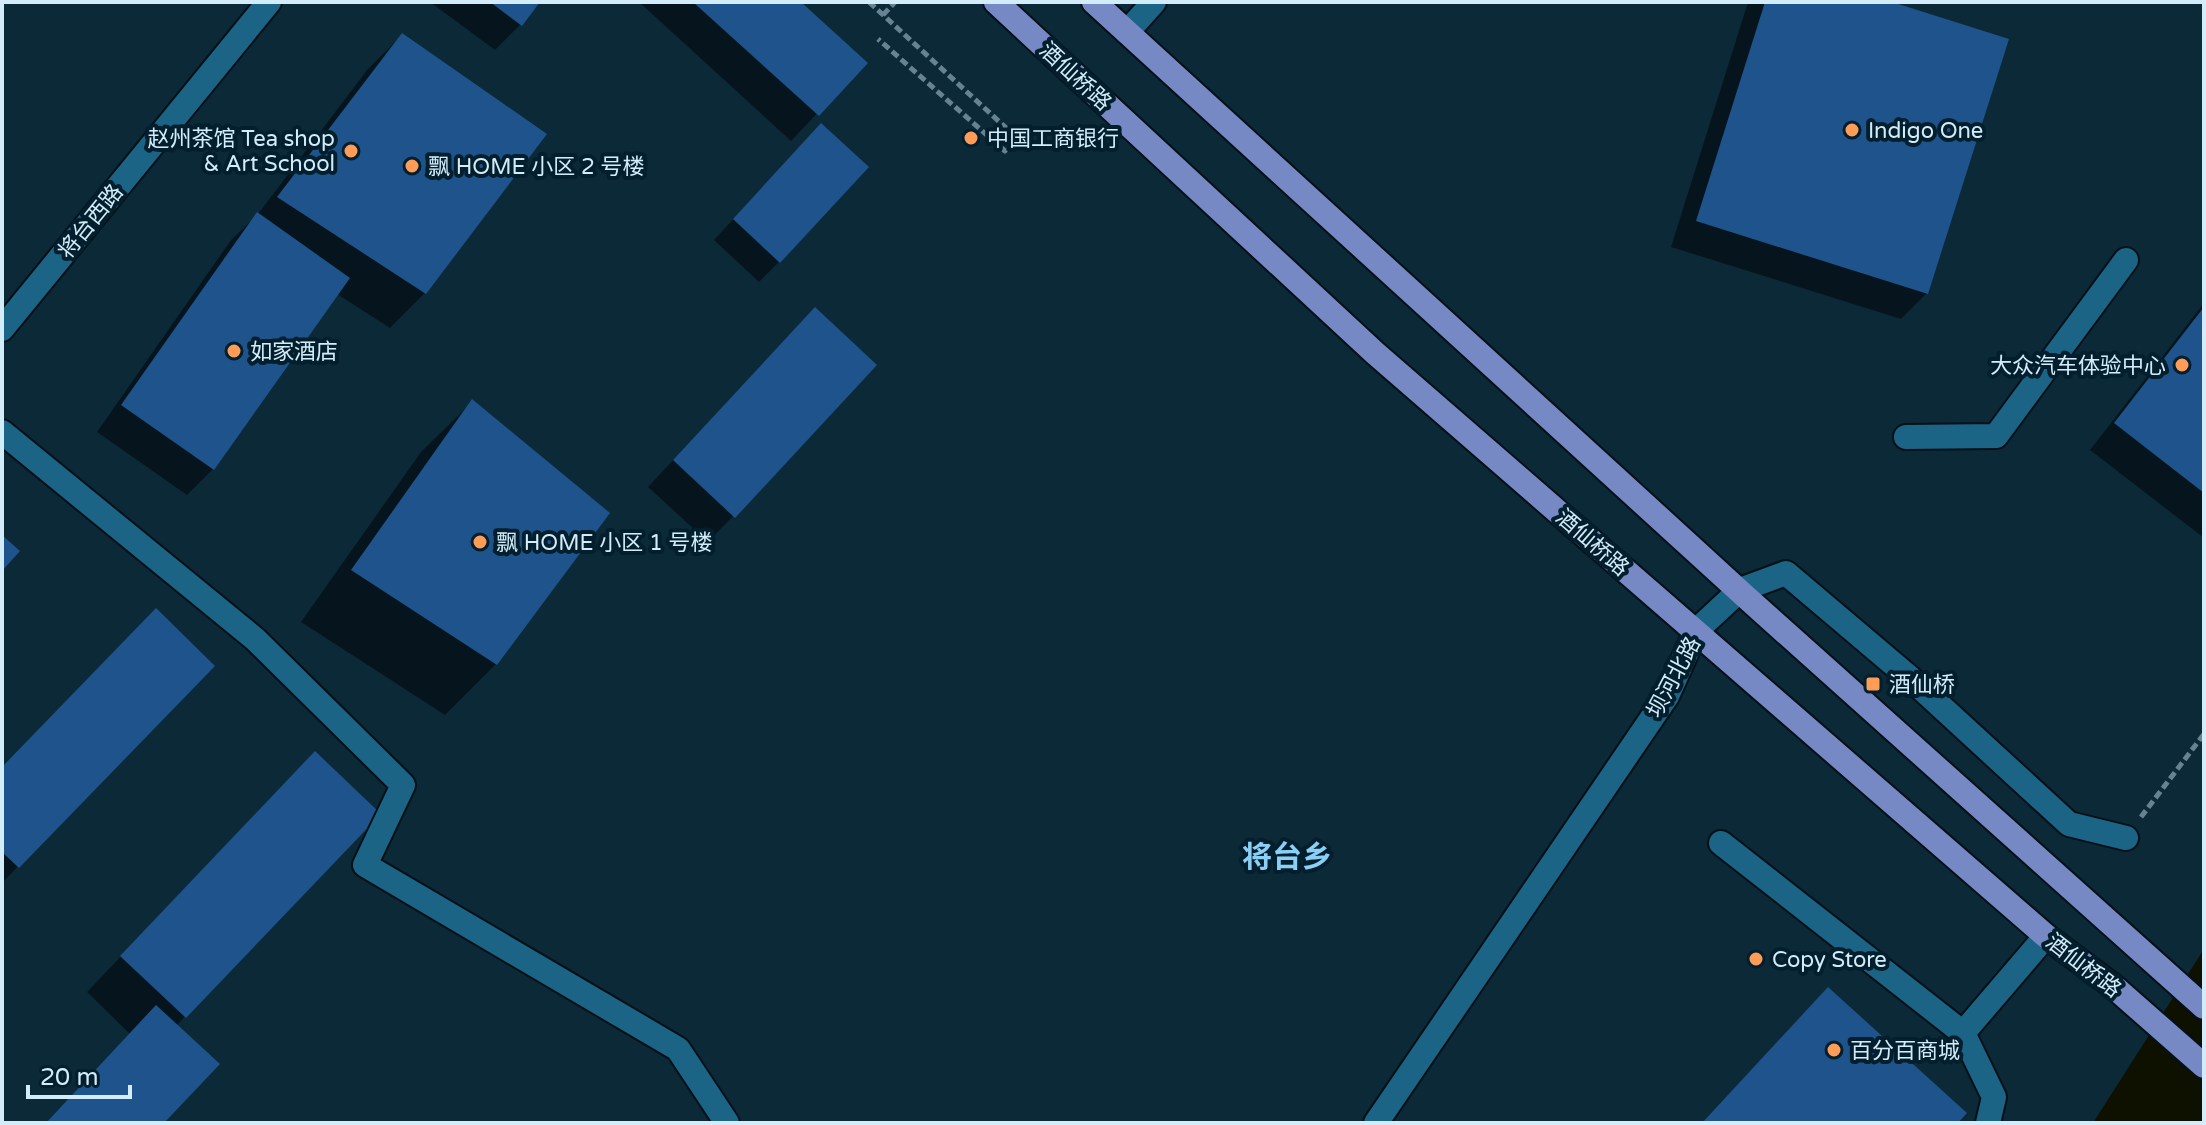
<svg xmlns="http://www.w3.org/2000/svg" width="2206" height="1125" viewBox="0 0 2206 1125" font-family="'Varela Round','Noto Sans SC',sans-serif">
  <rect width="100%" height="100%" fill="#0c2938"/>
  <polygon fill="#0e1000" points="2204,949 2204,1123 2093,1123"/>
  <g fill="#0007">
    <polygon points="430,2 538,2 521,24 495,50"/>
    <polygon points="639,2 798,2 865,63 791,141"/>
    <polygon points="1748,2 1885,2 1927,293 1901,319 1671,247"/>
    <polygon points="402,35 425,293 390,328 337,294 213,469 187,495 97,432 231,240 258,214 367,70"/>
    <polygon points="801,146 779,262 759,282 714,240"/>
    <polygon points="2204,303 2204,538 2090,450"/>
    <polygon points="789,335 733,516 708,542 648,487"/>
    <polygon points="472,402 496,664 445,715 301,622 421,452"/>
    <polygon points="212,666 2,883 2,769"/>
    <polygon points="280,789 378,814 176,1026 162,1123 47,1123 130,1034 87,992"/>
  </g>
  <g fill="#1f538c">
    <polygon points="490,2 540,2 522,26"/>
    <polygon points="693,2 801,2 868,63 819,116"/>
    <polygon points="1765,2 1892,2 2009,39 1928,294 1696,221"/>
    <polygon points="402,33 547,134 426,294 277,197"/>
    <polygon points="821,123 869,167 780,263 733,219"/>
    <polygon points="257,212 350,278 214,470 121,405"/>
    <polygon points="815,307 877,365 735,518 673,460"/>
    <polygon points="2204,307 2204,493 2114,423"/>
    <polygon points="472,399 610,513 497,665 351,570"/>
    <polygon points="2,535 20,551 2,571"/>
    <polygon points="156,608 215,666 19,868 2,852 2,767"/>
    <polygon points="315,751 381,814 186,1018 120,956"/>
    <polygon points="1828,987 1967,1113 1958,1123 1702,1123"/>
    <polygon points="156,1005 220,1064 164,1123 46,1123"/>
  </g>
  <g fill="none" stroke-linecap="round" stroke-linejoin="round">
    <defs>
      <g id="minor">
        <polyline points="1127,32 1154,2"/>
        <polyline points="2,329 269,2"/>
        <polyline points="2,432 255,639 403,785 365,865 678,1049 727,1123"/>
        <polyline points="1906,437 1996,436 2126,260"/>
        <polyline points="1721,843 1963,1033 1994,1097 1988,1123"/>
        <polyline points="1963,1033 2046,936"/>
        <polyline points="1376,1123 1667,696 1696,631 1740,590 1786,573 1910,678 2069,824 2126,838"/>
      </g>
      <g id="major">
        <polyline points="996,2 1375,353 2046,936 2113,986 2204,1066"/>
        <polyline points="1094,2 1747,598 2204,1007"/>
      </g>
    </defs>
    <use href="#minor" stroke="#051017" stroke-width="28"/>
    <use href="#major" stroke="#051017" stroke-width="28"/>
    <g stroke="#678290" stroke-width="5" stroke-dasharray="8 4" stroke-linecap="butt">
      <polyline points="869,2 1016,137 1005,151 878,39"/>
      <polyline points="883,15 895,2"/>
      <polyline points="2141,817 2204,734"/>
    </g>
    <use href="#minor" stroke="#1b6485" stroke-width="24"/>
    <use href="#major" stroke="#7689c4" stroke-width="24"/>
  </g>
  <g fill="#fe9c58" stroke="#031f2d" stroke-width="3">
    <circle cx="1852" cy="130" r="8"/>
    <circle cx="971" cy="138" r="8"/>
    <circle cx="351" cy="151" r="8"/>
    <circle cx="412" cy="166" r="8"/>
    <circle cx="234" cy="351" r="8"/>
    <circle cx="2182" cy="365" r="8"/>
    <circle cx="480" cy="542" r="8"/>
    <rect x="1865" y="676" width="16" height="16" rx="4"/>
    <circle cx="1756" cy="959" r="8"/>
    <circle cx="1834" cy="1050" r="8"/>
  </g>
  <g text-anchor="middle" stroke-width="8" stroke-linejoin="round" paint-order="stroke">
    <g font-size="22" fill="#d3ecfa" stroke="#031f2d">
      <text transform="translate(1076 76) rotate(43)" y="8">酒仙桥路</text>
      <text transform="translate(90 221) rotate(-51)" y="8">将台西路</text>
      <text transform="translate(1593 542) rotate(41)" y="8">酒仙桥路</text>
      <text transform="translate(1673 677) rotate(-62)" y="8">坝河北路</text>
      <text transform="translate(2084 965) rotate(38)" y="8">酒仙桥路</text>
    </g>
    <g font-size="22" fill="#d3ecfa" stroke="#031f2d" text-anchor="start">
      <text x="1868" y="138">Indigo One</text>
      <text x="335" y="146" text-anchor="end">赵州茶馆 Tea shop<tspan x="335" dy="25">&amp; Art School</tspan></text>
      <text x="987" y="146">中国工商银行</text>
      <text x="428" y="174">飘 HOME 小区 2 号楼</text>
      <text x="250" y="359">如家酒店</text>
      <text x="2166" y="373" text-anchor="end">大众汽车体验中心</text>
      <text x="496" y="550">飘 HOME 小区 1 号楼</text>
      <text x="1889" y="692">酒仙桥</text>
      <text x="1772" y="967">Copy Store</text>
      <text x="1850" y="1058">百分百商城</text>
    </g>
    <g font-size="30" font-weight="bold" fill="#8acff5" stroke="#031f2d">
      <text x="1287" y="867">将台乡</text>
    </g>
  </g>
  <rect width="2206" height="1125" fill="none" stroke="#d3ecfa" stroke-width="8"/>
  <path d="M28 1085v12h102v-12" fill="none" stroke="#d3ecfa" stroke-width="4"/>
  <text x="40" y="1085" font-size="24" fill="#d3ecfa" stroke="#031f2d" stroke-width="6" paint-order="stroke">20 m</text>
</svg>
